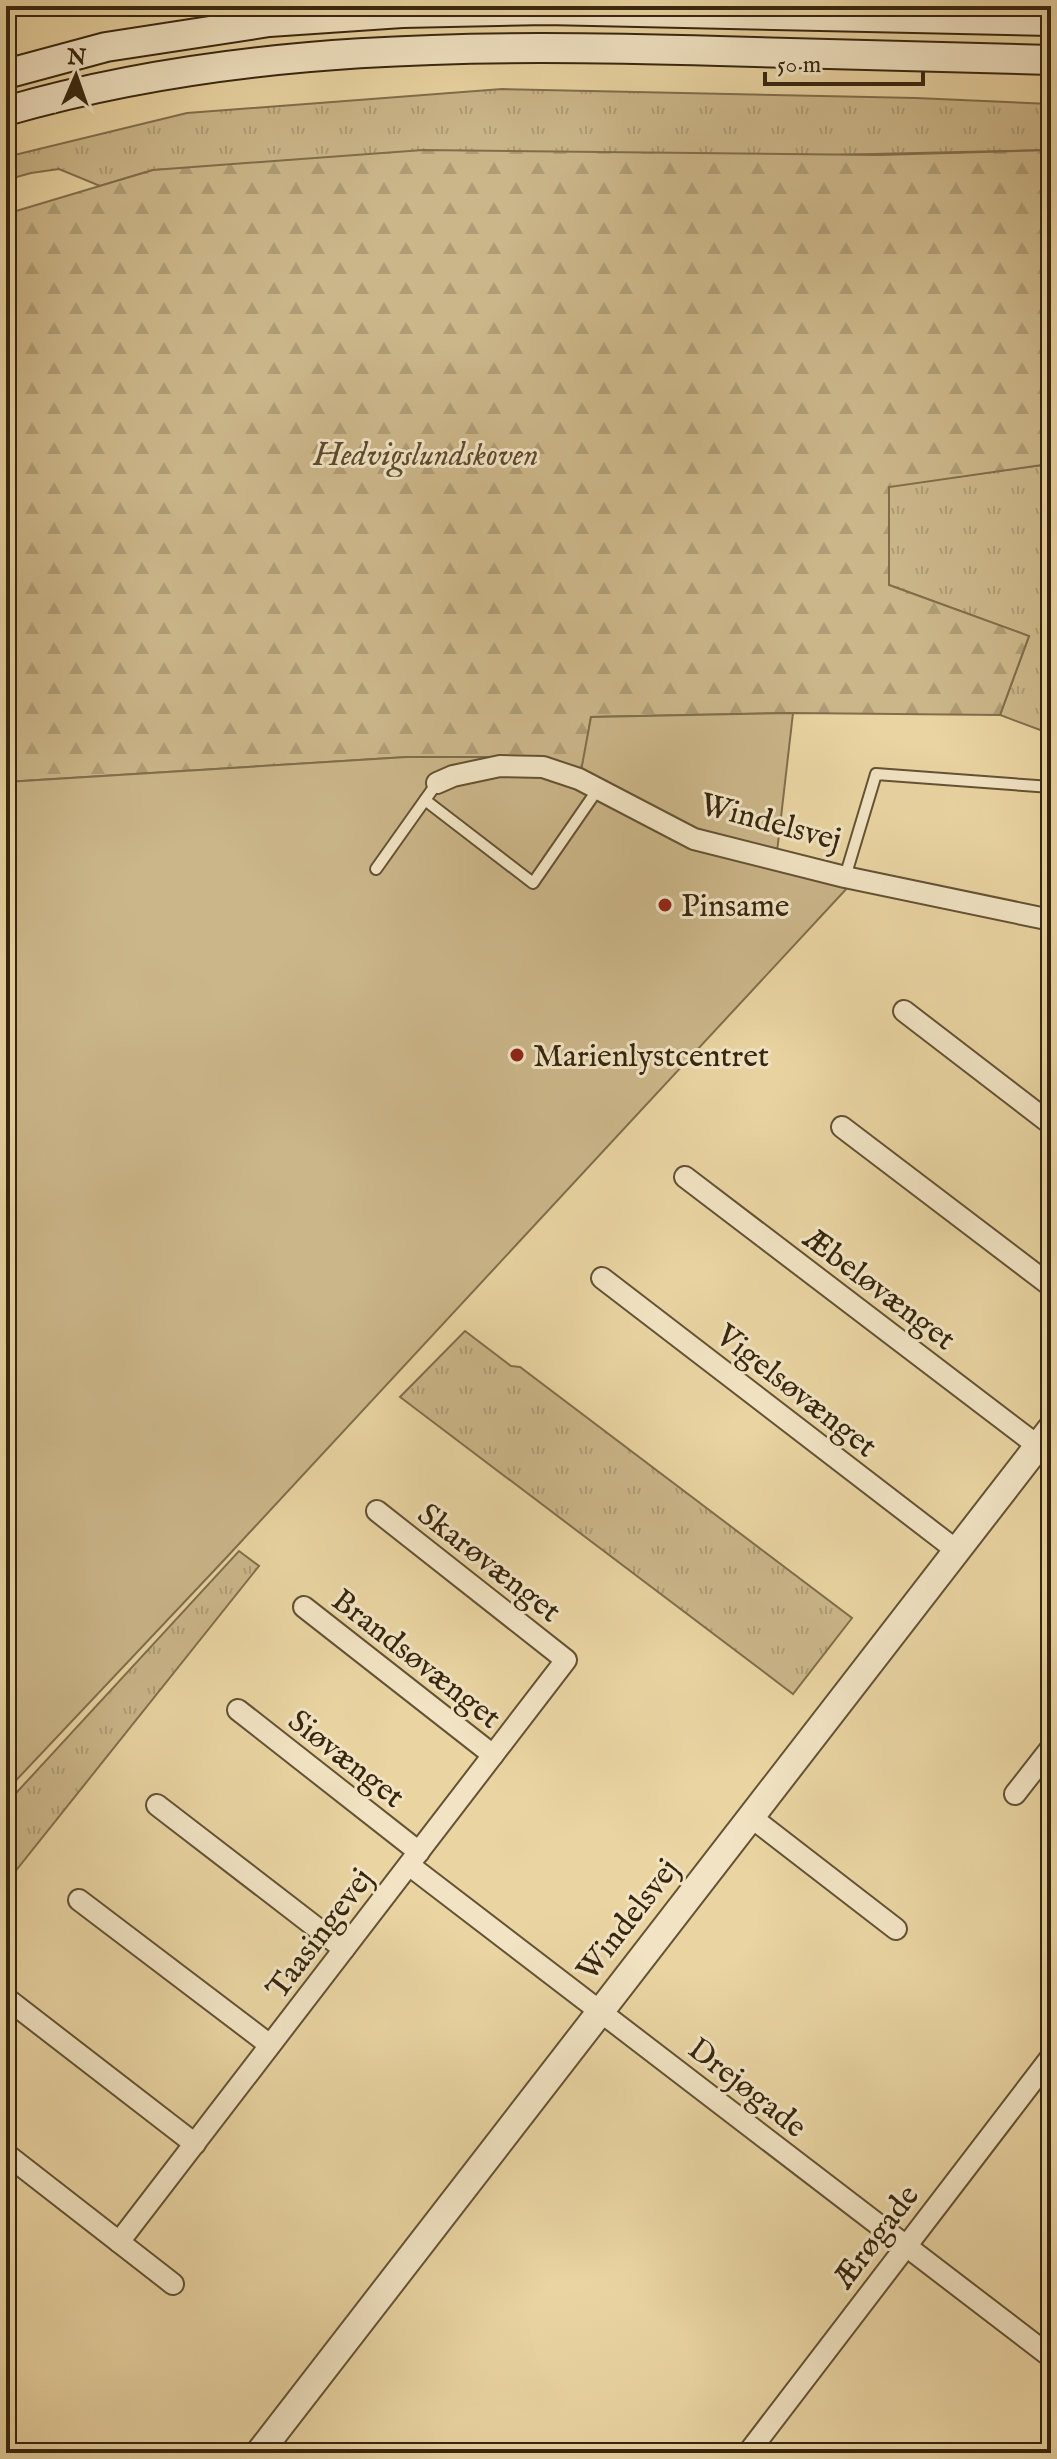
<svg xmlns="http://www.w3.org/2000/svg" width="1057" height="2459" viewBox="0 0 1057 2459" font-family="'IM FELL English',serif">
  <defs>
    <pattern id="grass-tufts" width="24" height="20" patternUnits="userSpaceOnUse" patternTransform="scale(2)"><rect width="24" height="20" fill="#cbb689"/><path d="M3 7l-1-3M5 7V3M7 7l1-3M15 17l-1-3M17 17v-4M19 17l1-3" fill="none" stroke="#af9c75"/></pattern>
    <pattern id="forest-firs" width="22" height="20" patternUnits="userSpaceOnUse" patternTransform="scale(2)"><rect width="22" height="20" fill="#cbb689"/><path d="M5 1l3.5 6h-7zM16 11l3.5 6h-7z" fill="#af9c75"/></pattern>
  </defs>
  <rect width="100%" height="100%" fill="#e9d4a2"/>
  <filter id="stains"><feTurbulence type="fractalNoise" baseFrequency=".0025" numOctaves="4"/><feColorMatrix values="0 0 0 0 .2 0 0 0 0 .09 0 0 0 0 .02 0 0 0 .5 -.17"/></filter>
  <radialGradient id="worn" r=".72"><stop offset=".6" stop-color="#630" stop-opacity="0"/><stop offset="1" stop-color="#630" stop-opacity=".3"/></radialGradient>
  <g fill="url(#grass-tufts)" stroke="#816e4c" stroke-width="2">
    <polygon points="502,89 916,98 1051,104 1051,150 153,170 100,186 59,169 31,173 6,180 6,157 187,113"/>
    <polygon points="1051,460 1051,734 1000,715 1029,636 889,585 889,486 1049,464"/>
    <polygon points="465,1331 511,1366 520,1367 852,1618 793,1694 400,1397"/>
    <polygon points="239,1551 259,1566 6,1883 6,1804"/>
  </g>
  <polygon fill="url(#forest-firs)" stroke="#816e4c" stroke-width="2" points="423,150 879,155 1051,150 1051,460 1049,464 889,487 889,585 1029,636 1000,715 793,713 591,717 582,771 537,757 407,757 6,782 6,214 153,170"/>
  <polygon fill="#cbb689" stroke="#816e4c" stroke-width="2" points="793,713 777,852 862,872 225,1559 6,1791 6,782 407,757 537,757 581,771 591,717"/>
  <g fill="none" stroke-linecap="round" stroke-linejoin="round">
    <defs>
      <g id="service">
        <polyline points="425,800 533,883 598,789"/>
        <polyline points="376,869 437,783"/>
        <polyline points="845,877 876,774 1051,787"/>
      </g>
      <g id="minor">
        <polyline points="437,783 453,776 500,766 543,767 579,779 694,839 845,877 1051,920"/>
        <polyline points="904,1011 1051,1124"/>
        <polyline points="842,1127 1051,1286"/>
        <polyline points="685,1177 1038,1446"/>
        <polyline points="602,1278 956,1550"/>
        <polyline points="304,1607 493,1755"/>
        <polyline points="238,1710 419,1852"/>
        <polyline points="1015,1794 1051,1748"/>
        <polyline points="157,1805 344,1949"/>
        <polyline points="751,1817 896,1929"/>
        <polyline points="409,1865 1051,2357"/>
        <polyline points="79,1900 270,2045"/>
        <polyline points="6,1998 195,2144"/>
        <polyline points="6,2154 173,2284"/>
        <polyline points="119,2242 566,1660 377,1511"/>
        <polyline points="748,2453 1051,2057"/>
      </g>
      <polyline id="tertiary" points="259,2453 1051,1429"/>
      <g id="secondary">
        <polyline points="6,74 106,47 269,22 402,13 546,10 1051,21"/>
        <path d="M 6,111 C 237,44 480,44 719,51 C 830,54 940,57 1051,60"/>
      </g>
    </defs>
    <use href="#service" stroke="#645234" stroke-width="14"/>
    <use href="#minor" stroke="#645234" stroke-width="24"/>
    <use href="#tertiary" stroke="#645234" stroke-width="30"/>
    <use href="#secondary" stroke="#37260f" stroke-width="32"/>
    <use href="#service" stroke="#f1e3c3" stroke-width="10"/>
    <use href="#minor" stroke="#f1e3c3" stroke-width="20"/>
    <use href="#tertiary" stroke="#f1e3c3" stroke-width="26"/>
    <use href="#secondary" stroke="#f1e3c3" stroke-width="28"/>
  </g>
  <g fill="#8f2418" stroke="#f1e3c3" stroke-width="3">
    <circle cx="665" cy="905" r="8"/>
    <circle cx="517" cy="1055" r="8"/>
  </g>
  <g text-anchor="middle" stroke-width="6" stroke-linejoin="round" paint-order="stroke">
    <g font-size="32" font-style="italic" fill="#5c4a2e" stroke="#f1e3c3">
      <text x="426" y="465">Hedvigslundskoven</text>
    </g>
    <g font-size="32" fill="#37260f" stroke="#f1e3c3">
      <text transform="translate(771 821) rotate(15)" y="11">Windelsvej</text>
      <text transform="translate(880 1288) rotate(37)" y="11">Æbeløvænget</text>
      <text transform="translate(797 1390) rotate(38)" y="11">Vigelsøvænget</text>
      <text transform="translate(490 1562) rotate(38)" y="11">Skarøvænget</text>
      <text transform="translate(417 1658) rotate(38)" y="11">Brandsøvænget</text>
      <text transform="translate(347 1758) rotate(38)" y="11">Siøvænget</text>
      <text transform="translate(627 1919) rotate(-52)" y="11">Windelsvej</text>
      <text transform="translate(319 1933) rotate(-53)" y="11">Taasingevej</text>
      <text transform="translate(748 2087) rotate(38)" y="11">Drejøgade</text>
      <text transform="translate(875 2236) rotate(-53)" y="11">Ærøgade</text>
    </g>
    <g font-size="32" fill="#37260f" stroke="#f1e3c3" text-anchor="start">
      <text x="681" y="916">Pinsame</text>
      <text x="533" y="1066">Marienlystcentret</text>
    </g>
  </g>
  <rect width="1057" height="2459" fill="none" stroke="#e9d4a2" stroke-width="32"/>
  <rect x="8" y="8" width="1041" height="2443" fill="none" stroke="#37260f" stroke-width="4"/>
  <rect x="16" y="16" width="1025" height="2427" fill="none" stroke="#37260f" stroke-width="2"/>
  <g transform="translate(76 76) rotate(2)" stroke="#f1e3c3" stroke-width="6" paint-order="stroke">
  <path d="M0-6L14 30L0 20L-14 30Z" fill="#37260f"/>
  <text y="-12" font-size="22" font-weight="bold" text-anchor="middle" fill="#37260f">N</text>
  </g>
  <path d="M765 72v12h158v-12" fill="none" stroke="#37260f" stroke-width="4"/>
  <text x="777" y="72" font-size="24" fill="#37260f" stroke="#f1e3c3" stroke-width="6" paint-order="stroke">50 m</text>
  <rect width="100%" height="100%" filter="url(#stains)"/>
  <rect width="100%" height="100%" fill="url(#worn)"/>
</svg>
